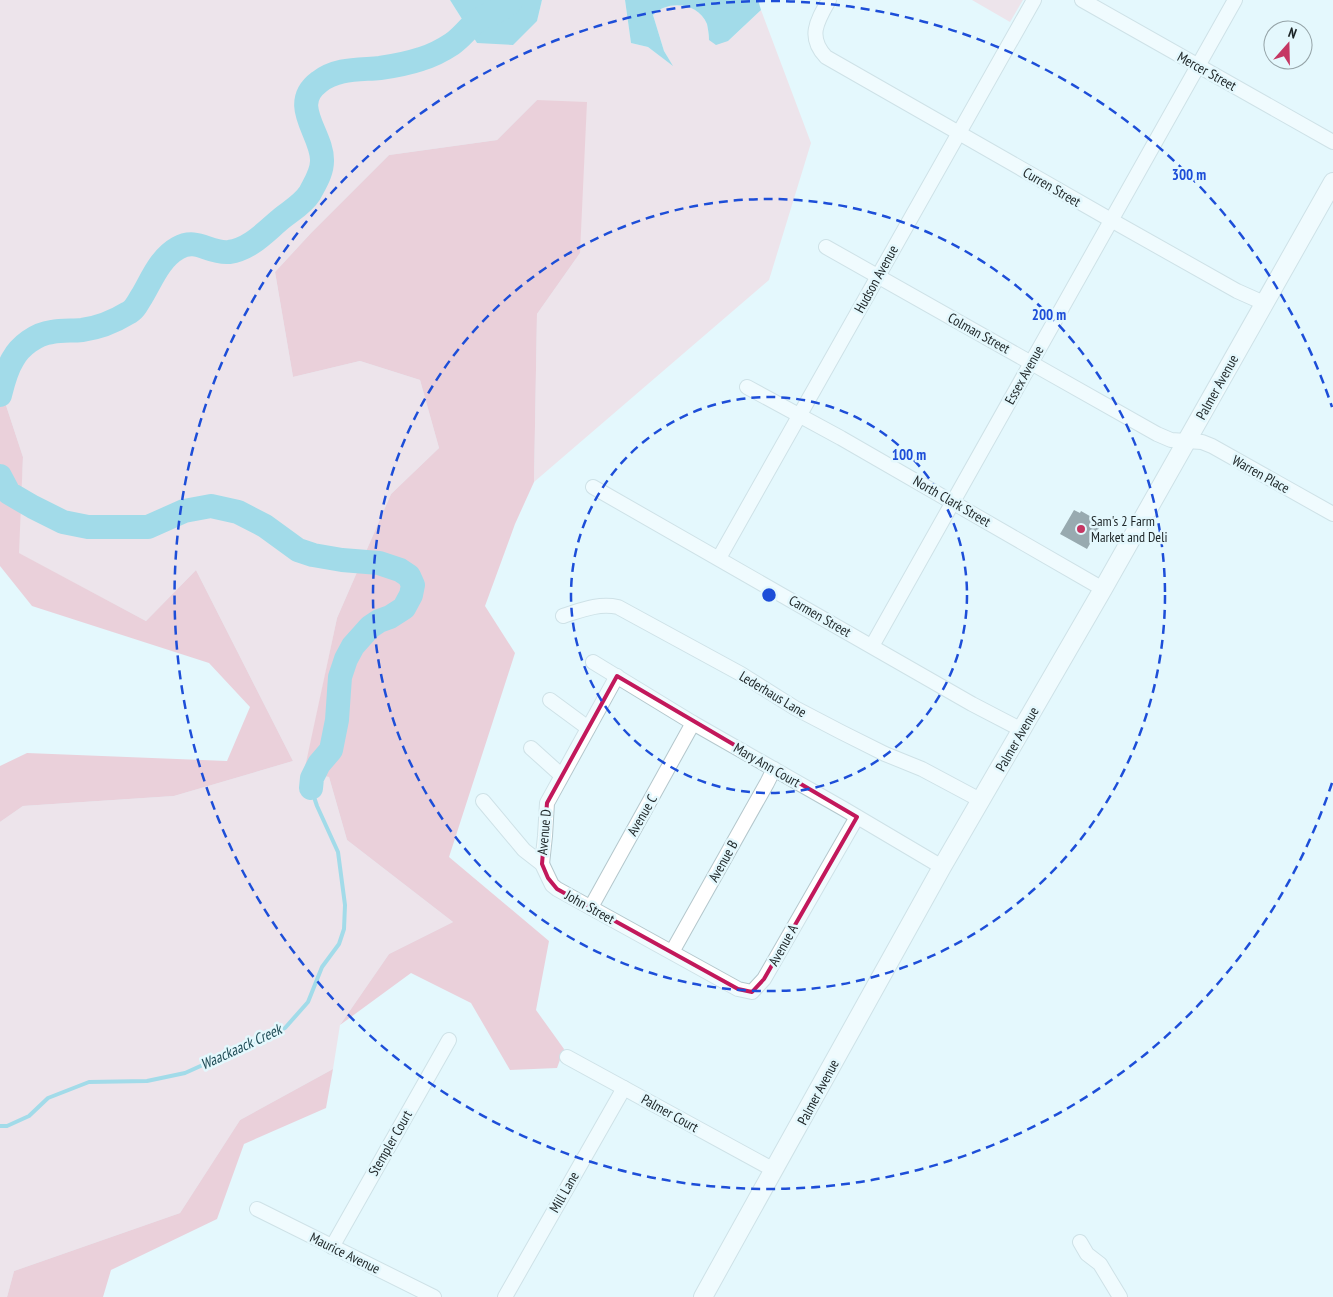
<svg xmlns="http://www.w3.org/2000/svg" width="1333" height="1297" viewBox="0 0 1333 1297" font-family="'PT Sans Narrow',sans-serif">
  <rect width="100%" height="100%" fill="#e4f8fd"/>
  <g fill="#f8cdd4">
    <path d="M 0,0 L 450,0 L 477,43 L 537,21 L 542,0 L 625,0 L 631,43 L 648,47 L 672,65 L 664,51 L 653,15 C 668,0 698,2 707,24 C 708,29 709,35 709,40 L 728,41 L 761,10 L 811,143 L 769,280 L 534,482 L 537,314 L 580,253 L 537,100 L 497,140 L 389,155 L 311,233 L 275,272 L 293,377 L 360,361 L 420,380 L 439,448 L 391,494 L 337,618 L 305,771 L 329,777 L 347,840 L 453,922 L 389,954 L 340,1025 L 333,1069 L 240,1120 L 180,1213 L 14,1271 L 7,1297 L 0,1297 L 0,822 L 23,806 L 174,796 L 293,761 L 196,570 L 146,621 L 18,553 L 23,457 L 0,387 Z"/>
    <polygon points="972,0 1023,0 1010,22"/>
  </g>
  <g fill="#f2a0b0">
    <polygon points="537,100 587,102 580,253 537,314 534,482 515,524 485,606 515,653 449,857 549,941 536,1010 564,1049 557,1068 510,1070 471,1003 411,973 340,1025 389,954 453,922 347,840 329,777 304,772 337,618 391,494 439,448 420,380 360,361 293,377 275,272 311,233 389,155 497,140"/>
    <polygon points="0,387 23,457 19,553 146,621 196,570 293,761 174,796 23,806 0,822 0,766 27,753 227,761 250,707 209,663 32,606 0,566"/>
    <polygon points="333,1069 326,1108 244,1144 217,1219 111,1270 103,1297 7,1297 14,1271 180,1213 240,1120"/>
  </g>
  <g fill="#53b8d0">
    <polygon points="450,0 542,0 537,21 513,45 477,43"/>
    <path d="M 625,0 L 758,0 L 761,10 L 728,41 L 716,45 L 709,40 C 709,35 708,29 707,24 C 698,2 667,0 653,15 L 664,51 L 673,66 L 648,47 L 631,43 Z"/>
  </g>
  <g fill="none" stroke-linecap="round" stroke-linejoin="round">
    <polyline stroke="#53b8d0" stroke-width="4" points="0,1126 7,1126 29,1116 48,1098 89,1082 147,1081 185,1073 285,1028 308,1002 322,967 339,944 344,929 345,905 338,852 317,806 311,788"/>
    <g stroke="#53b8d0" stroke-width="24">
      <path d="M 0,395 C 3,383 6,370 13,359 C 20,346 36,334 52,332 C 62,330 72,331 82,330 C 97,328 115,321 128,313 C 135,310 138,302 142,296 C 152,279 160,258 178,248 C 197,237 209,254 229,252 C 251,249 266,231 282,218 C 292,210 303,204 310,193 C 315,183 322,173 322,161 C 323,134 288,105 319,82 C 337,68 359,70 380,68 C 394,66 409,63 421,59 C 431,56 443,50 452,44 C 461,38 468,28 477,21 C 488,13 504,11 512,0"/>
      <polyline points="0,476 9,493 33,507 63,522 88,527 148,527 184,511 211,506 238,512 265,526 298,550 313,555 342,560 379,563 400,570 409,576 413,585 411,595 404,608 390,617 379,621 370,627 353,646 346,659 340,677 337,720 331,750 319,764 312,778 311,788"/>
    </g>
  </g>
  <polygon fill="#3d4d52" points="1074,510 1080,513 1081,511 1102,523 1087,549 1060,534"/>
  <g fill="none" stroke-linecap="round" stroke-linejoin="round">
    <defs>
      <g id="minor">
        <path d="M 829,0 C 817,21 807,37 826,57 L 1111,220 L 1237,291 L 1264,303"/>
        <polyline points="1082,0 1333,142"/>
        <polyline points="826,247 1157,434 1171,440 1202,442 1212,446 1333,514"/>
        <polyline points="747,387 841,438 1103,589"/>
        <polyline points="593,487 972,704 1022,730"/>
        <polyline points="719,558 1034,0"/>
        <path d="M 563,616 C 582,610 598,603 618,607 L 741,674 L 795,708 L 841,732 L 885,754 L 922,769 L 982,801"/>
        <polyline points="872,646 1235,0"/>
        <polyline points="593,662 693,723 844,809 942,867"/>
        <polyline points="550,700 588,728"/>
        <polyline points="531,748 561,775"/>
        <polyline points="483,801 524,850 542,864 552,885 557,889 738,989 752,992 764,979 857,817"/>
        <polyline points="542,864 545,836 547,803 617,676"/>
        <polyline points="591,907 693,723"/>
        <polyline points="672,952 767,783 774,769"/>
        <polyline points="567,1057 774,1170"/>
        <polyline points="257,1209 434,1297"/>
        <polyline points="1080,1242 1087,1254 1100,1264 1120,1297"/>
        <polyline points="332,1247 449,1040"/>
        <polyline points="505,1297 624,1088"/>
      </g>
      <polyline id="tertiary" points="703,1297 942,867 1103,589 1333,182"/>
    </defs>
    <use href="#minor" stroke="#b4c7cc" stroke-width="16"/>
    <use href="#tertiary" stroke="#b4c7cc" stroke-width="20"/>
    <use href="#minor" stroke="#fff" stroke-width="14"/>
    <use href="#tertiary" stroke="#fff" stroke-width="18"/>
  </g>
  <path d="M0 0H1333V1297H0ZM 617,676 L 857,817 L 764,979 L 752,992 L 738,989 L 557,889 L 548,878 L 542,864 L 547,803 Z" fill="#e4f8fd" fill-opacity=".55" fill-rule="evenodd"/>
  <path fill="none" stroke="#c2185b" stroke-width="4" stroke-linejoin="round" d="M 617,676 L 857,817 L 764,979 L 752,992 L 738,989 L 557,889 L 548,878 L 542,864 L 547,803 Z"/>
  <g fill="none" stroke="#1d4ed8" stroke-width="2.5" stroke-dasharray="9 6">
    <circle cx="769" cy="595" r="198"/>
    <circle cx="769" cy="595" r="396"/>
    <path d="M1332 783A594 594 0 1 1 1332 407"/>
  </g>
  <circle fill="#c53763" stroke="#e4f8fd" stroke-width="2" cx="1081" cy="529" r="5"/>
  <g text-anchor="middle" stroke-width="5" stroke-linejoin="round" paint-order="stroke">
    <g font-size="14" fill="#1c2426" stroke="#e4f8fd">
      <text transform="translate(1207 71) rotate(29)" y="5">Mercer Street</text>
      <text transform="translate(1052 187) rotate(30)" y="5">Curren Street</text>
      <text transform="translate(876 279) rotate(-61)" y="5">Hudson Avenue</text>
      <text transform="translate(979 333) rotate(29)" y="5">Colman Street</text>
      <text transform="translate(1024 375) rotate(-61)" y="5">Essex Avenue</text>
      <text transform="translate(1217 387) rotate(-61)" y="5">Palmer Avenue</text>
      <text transform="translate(1261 474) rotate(29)" y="5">Warren Place</text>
      <text transform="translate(952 501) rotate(30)" y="5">North Clark Street</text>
      <text transform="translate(820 616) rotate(30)" y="5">Carmen Street</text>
      <text transform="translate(773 694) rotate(31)" y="5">Lederhaus Lane</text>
      <text transform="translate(1017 739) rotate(-60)" y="5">Palmer Avenue</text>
      <text transform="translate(767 765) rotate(30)" y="5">Mary Ann Court</text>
      <text transform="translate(642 815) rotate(-60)" y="5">Avenue C</text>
      <text transform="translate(544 832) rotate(-85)" y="5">Avenue D</text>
      <text transform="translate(723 861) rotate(-61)" y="5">Avenue B</text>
      <text transform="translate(590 907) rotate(29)" y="5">John Street</text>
      <text transform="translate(783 945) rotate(-61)" y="5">Avenue A</text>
      <text transform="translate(818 1092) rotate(-62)" y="5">Palmer Avenue</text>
      <text transform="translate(670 1113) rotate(29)" y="5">Palmer Court</text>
      <text transform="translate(390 1143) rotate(-60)" y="5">Stempler Court</text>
      <text transform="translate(564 1192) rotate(-60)" y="5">Mill Lane</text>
      <text transform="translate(345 1253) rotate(26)" y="5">Maurice Avenue</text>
    </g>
    <g font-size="14" fill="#1c2426" stroke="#e4f8fd" text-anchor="start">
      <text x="1091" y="526">Sam's 2 Farm<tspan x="1091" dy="16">Market and Deli</tspan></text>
    </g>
    <g font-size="15" font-style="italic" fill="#1e4b55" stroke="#e4f8fd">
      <text transform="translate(241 1047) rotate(-25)" y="5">Waackaack Creek</text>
    </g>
  </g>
  <circle cx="769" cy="595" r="8" fill="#1d4ed8" stroke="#e4f8fd" stroke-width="2.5"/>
  <g font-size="15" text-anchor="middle" font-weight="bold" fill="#1d4ed8" stroke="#e4f8fd" stroke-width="5" stroke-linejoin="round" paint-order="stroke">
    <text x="1189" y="180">300 m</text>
    <text x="1049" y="320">200 m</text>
    <text x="909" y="460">100 m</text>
  </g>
  <g transform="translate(1288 45) rotate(20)"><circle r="24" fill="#e4f8fd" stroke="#94a3a7"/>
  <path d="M0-4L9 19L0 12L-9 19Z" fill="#c53763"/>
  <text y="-8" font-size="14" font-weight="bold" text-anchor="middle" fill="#1c2426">N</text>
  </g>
</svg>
